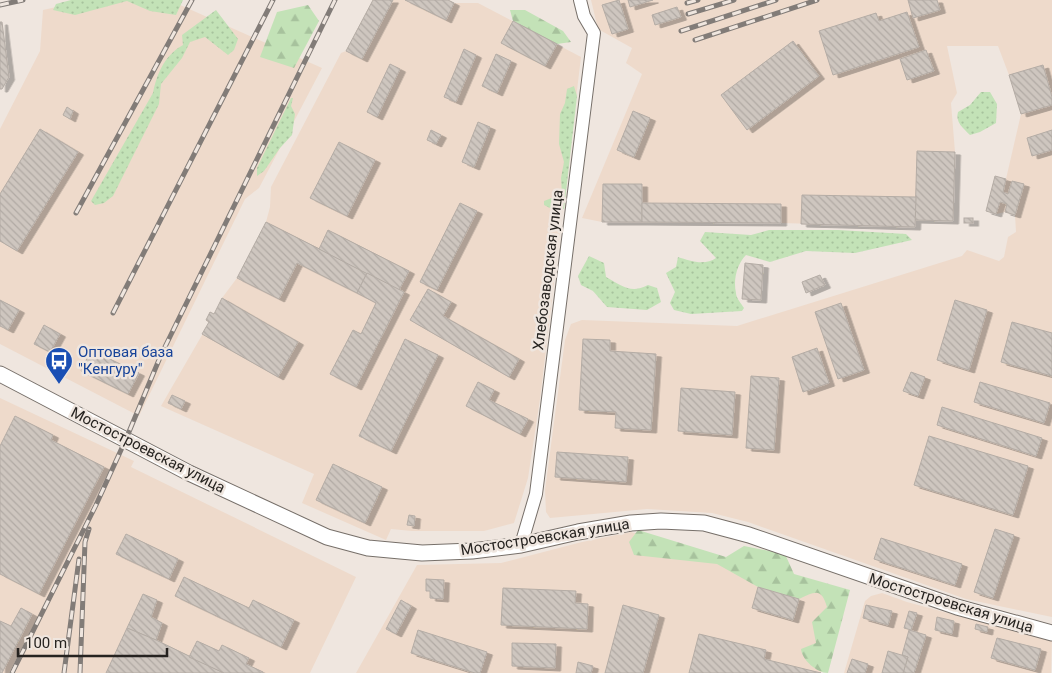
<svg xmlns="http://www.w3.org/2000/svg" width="1052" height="673" viewBox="0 0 1052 673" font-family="Roboto,sans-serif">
  <defs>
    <pattern id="grass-dots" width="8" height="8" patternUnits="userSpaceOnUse" patternTransform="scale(1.25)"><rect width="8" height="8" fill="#c3e2b7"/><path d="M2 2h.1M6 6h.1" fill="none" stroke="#a7c29d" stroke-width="1.8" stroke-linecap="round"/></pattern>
    <pattern id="forest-firs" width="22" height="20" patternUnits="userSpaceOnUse" patternTransform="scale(1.25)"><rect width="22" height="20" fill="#c3e2b7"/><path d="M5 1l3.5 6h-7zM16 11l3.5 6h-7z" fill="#a7c29d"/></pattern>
    <pattern id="building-back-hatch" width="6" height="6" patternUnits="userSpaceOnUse" patternTransform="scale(1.25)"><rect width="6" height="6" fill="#cec6bf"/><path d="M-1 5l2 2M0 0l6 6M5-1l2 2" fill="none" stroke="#b1aaa4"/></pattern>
    <filter id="shadow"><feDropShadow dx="5.5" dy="3" stdDeviation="0" flood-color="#0004"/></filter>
  </defs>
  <rect width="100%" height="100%" fill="#efe6df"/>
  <g fill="#eedacb">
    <polygon points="88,0 169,0 322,68 259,188 245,199 139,416 0,344 0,129 40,51 43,10"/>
    <polygon points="373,0 448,0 454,3 478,3 581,57 540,399 528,478 514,523 484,531 412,531 391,529 386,540 302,503 314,474 161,406 209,323 206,320 210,312 214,314 222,298 237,278 266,222 270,207 271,187 341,53 346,51"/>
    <polygon points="591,0 1052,0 1052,617 966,599 748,522 712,513 647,509 550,518 546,512 545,490 565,340 571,324 582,320 737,326 962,256 967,250 999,261 1004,257 1008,237 1016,232 1015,215 1005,212 996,214 986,211 995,176 1006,179 1021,114 1009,75 998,46 947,46 957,93 951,103 955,152 953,221 915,220 915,227 781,223 602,222 582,218 642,74 626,63 632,48 598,29"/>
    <polygon points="0,398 134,461 131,467 356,577 310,673 0,673"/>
    <polygon points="631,532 841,595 821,673 356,673 417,565 501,563 582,542"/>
    <polygon points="882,593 907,602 996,626 1052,637 1051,673 844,673 865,601 871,596"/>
  </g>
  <g fill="url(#grass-dots)">
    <polygon points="71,0 183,0 176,15 150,11 127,1 75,15 53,10 56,4"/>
    <path d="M 216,10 L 238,39 L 234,50 L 228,55 L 205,37 L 190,42 L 182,58 L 161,84 L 159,104 L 113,196 L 104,203 L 95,205 L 91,201 L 153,93 C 157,73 165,55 183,45 L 182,35 Z"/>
    <polygon points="574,86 577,96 564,209 554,210 544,205 544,201 562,194 561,178 564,162 559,144 560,114 565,103 567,89"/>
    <path d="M 981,92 L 990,92 L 997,104 L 996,123 L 980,132 L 970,135 C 963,128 955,122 958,112 L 970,105 Z"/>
    <polygon points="291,98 293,98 291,106 295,114 292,135 280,148 264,171 257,176 257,168"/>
    <path d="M 769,230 L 838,230 L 906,234 L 912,240 L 855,253 L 806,251 L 770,262 L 746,255 C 737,264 733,280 736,293 C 736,298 741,303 744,308 L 742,311 L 691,314 L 674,310 L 670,303 L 675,292 L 666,273 L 676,267 L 678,257 C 690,261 705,266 716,258 L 700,241 L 705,232 L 751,235 Z"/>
    <path d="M 589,256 L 604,263 L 606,277 C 622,286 631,294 648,285 L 657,288 L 661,302 L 647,310 L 607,307 L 593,291 L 581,285 L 578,276 Z"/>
  </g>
  <g fill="url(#forest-firs)">
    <polygon points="308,5 319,21 294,68 260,57 277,12"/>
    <polygon points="510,10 525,10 563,31 571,42 557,44 513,21"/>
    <path d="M 638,530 L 726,557 L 744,546 L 785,554 L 794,574 L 850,590 L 828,673 C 817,673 802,660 801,649 L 816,643 L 812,622 L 827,607 C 821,587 815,592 799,599 L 758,587 L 717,564 L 634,555 L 629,542 Z"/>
  </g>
  <g fill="url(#building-back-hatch)" stroke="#b4aca5" filter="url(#shadow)">
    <polygon points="373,0 393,0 362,59 346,51"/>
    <polygon points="405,0 448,0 454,3 446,20"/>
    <polygon points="619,0 628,29 612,34 602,5"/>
    <polygon points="628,0 653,0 630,7"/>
    <polygon points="908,0 937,0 940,10 913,18"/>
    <polygon points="677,7 681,17 655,25 652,15"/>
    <polygon points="907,12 919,47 833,75 819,31 876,13 879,21"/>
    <polygon points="513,21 557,44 545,66 501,43"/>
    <polygon points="0,22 2,22 9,77 2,89 0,89"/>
    <polygon points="793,41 819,76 747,130 721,95"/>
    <polygon points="464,49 476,55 456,102 444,97"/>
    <polygon points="926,50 934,71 907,80 900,59"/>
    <polygon points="496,54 511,61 497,93 482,86"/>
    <polygon points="390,64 400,69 377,117 367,112"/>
    <polygon points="1043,65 1052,97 1052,105 1021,114 1009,75"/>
    <polygon points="67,107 73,111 70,119 63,115"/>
    <polygon points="633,111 650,118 634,157 617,150"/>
    <polygon points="478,122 490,127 474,167 462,162"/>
    <polygon points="40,129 78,152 17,251 0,241 0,194"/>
    <polygon points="431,130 441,135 436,144 427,140"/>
    <polygon points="1052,130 1052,150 1032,156 1027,138"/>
    <polygon points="339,142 375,160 347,216 310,198"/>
    <polygon points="917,151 955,152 953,221 915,220"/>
    <polygon points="995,176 1006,179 1003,192 1008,194 1012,181 1024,184 1015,215 1005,212 1007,204 1000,202 996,214 986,211"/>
    <polygon points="603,184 642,184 642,222 602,222"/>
    <polygon points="802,195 916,197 915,227 801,224"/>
    <polygon points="460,203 477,211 437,290 420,282"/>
    <polygon points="642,203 781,204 781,223 642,222"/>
    <rect x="964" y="218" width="9" height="5"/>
    <polygon points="266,222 367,273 357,293 297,263 279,299 237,278"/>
    <polygon points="328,230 409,271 399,290 319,249"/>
    <polygon points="745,263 763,265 761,300 742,299"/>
    <polygon points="367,273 404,292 356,387 330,374 353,330 361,334 376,303 357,293"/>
    <polygon points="820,275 825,285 806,293 802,282"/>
    <polygon points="428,289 451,302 443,316 519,359 509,377 410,320"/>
    <polygon points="222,298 298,342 278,377 202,334 209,322 206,320 210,312 214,314"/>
    <polygon points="0,300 19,310 8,330 0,326"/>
    <polygon points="955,300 987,310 969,370 937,360"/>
    <polygon points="841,303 864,370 838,379 815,312"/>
    <polygon points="1012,322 1052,333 1052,376 1001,362"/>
    <polygon points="44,325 60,334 50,352 34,344"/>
    <polygon points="405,339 438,355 391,451 359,436"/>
    <polygon points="583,339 610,340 610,351 656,354 651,430 615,428 616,412 579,410"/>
    <polygon points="817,348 829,383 803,392 792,357"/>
    <polygon points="91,350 139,373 128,394 81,371"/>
    <polygon points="911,372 925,377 918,396 903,391"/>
    <polygon points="751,376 779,378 774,450 746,448"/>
    <polygon points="478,382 494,390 489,400 528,419 520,434 466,406"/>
    <polygon points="980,382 1050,403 1044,423 974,402"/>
    <polygon points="681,388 735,392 732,435 678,431"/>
    <polygon points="172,395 185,401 181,409 168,403"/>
    <polygon points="942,407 1042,438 1036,456 937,425"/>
    <polygon points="15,416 53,435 51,440 104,467 39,594 0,574 0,446"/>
    <polygon points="929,436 1028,466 1013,515 914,485"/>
    <polygon points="557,452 628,457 626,482 555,477"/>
    <polygon points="333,464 382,487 365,523 316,500"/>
    <polygon points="409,515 415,516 414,526 407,525"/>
    <polygon points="995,529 1014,535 993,598 974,592"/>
    <polygon points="126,534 178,559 169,579 116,554"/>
    <polygon points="881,538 962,564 955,585 874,559"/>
    <polygon points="184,577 249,608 253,600 294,620 281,647 175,596"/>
    <polygon points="426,579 444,580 443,599 430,598 430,591 426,591"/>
    <polygon points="758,587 799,599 793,620 752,608"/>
    <polygon points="503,588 576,591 575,603 588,604 587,629 501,625"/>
    <polygon points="143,594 157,600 151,617 162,623 156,640 127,628"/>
    <polygon points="401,600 411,606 396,634 386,629"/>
    <polygon points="623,605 659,615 643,673 605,673"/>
    <polygon points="866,605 892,611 888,625 863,618"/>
    <polygon points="21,608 32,614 2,673 0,673 0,621 11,626"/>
    <polygon points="909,611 917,613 911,630 904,628"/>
    <polygon points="937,617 954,621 952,634 935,630"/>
    <polygon points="976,624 988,627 987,632 975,629"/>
    <polygon points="127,628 156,640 224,673 106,673"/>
    <polygon points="418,630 487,652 480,673 475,673 411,653"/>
    <polygon points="909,630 926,635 914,673 903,673 908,657 902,655"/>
    <polygon points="699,634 766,650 764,659 821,673 689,673"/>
    <polygon points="997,638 1041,649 1035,670 991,658"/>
    <polygon points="197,641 219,651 222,645 249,658 246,664 263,672 263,673 224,673 189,657"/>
    <polygon points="512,643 556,644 555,668 512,666"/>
    <polygon points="888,651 908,657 903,673 882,673"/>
    <polygon points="852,659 868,664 865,673 847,673"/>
    <polygon points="578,662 593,666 591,673 576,673"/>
  </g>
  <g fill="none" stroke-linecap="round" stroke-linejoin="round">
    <defs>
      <polyline id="minor" points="521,545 536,494 594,33 584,16 580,0"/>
      <polyline id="major" points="0,374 189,473 327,537 368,548 422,553 472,551 521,545 578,532 631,523 661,521 704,523 749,535 957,607 1052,633"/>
    </defs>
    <use href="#minor" stroke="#766f69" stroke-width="14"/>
    <use href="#major" stroke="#766f69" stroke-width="17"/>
    <use href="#minor" stroke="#fff" stroke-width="12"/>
    <use href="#major" stroke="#fff" stroke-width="15"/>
    <defs>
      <g id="rail">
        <polyline points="687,3 698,0"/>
        <polyline points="0,5 23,0"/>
        <polyline points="688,14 734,0"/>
        <polyline points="681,31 776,0"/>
        <polyline points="695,40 817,0"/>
        <polyline points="76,213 192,0"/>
        <polyline points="113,313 273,0"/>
        <polyline points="12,673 96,505 126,439 161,355 335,0"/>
        <polyline points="64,673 79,559"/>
        <polyline points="80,673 85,542 89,529"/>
      </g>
    </defs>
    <use href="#rail" stroke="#827c78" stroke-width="5"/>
    <use href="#rail" stroke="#efe6df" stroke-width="3" stroke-dasharray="9" stroke-linecap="butt"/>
  </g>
  <defs>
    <symbol id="bus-pin" viewBox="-11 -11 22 30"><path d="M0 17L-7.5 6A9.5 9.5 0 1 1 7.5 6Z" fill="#1a4fb4" stroke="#efe6df"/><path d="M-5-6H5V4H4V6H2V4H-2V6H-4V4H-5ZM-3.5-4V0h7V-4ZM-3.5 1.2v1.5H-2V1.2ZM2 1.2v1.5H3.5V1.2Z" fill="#fff"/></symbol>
  </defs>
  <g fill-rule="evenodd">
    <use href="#bus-pin" x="43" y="345" width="32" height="43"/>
  </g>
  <g text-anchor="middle" stroke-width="5" stroke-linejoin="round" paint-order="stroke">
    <g font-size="15" fill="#262320" stroke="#efe6df">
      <text transform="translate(548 270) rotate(-83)" y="5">Хлебозаводская улица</text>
      <text transform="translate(148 450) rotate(27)" y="5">Мостостроевская улица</text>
      <text transform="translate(545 537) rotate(-9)" y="5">Мостостроевская улица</text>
      <text transform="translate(951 603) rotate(17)" y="5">Мостостроевская улица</text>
    </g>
    <g font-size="15" fill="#164399" stroke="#efe6df" text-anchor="start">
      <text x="78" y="357">Оптовая база<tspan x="78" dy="17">"Кенгуру"</tspan></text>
    </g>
  </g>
  <path d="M18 648v8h149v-8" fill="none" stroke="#262320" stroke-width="2.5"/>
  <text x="25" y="648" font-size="15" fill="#262320" stroke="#efe6df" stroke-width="4" paint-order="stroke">100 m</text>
</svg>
